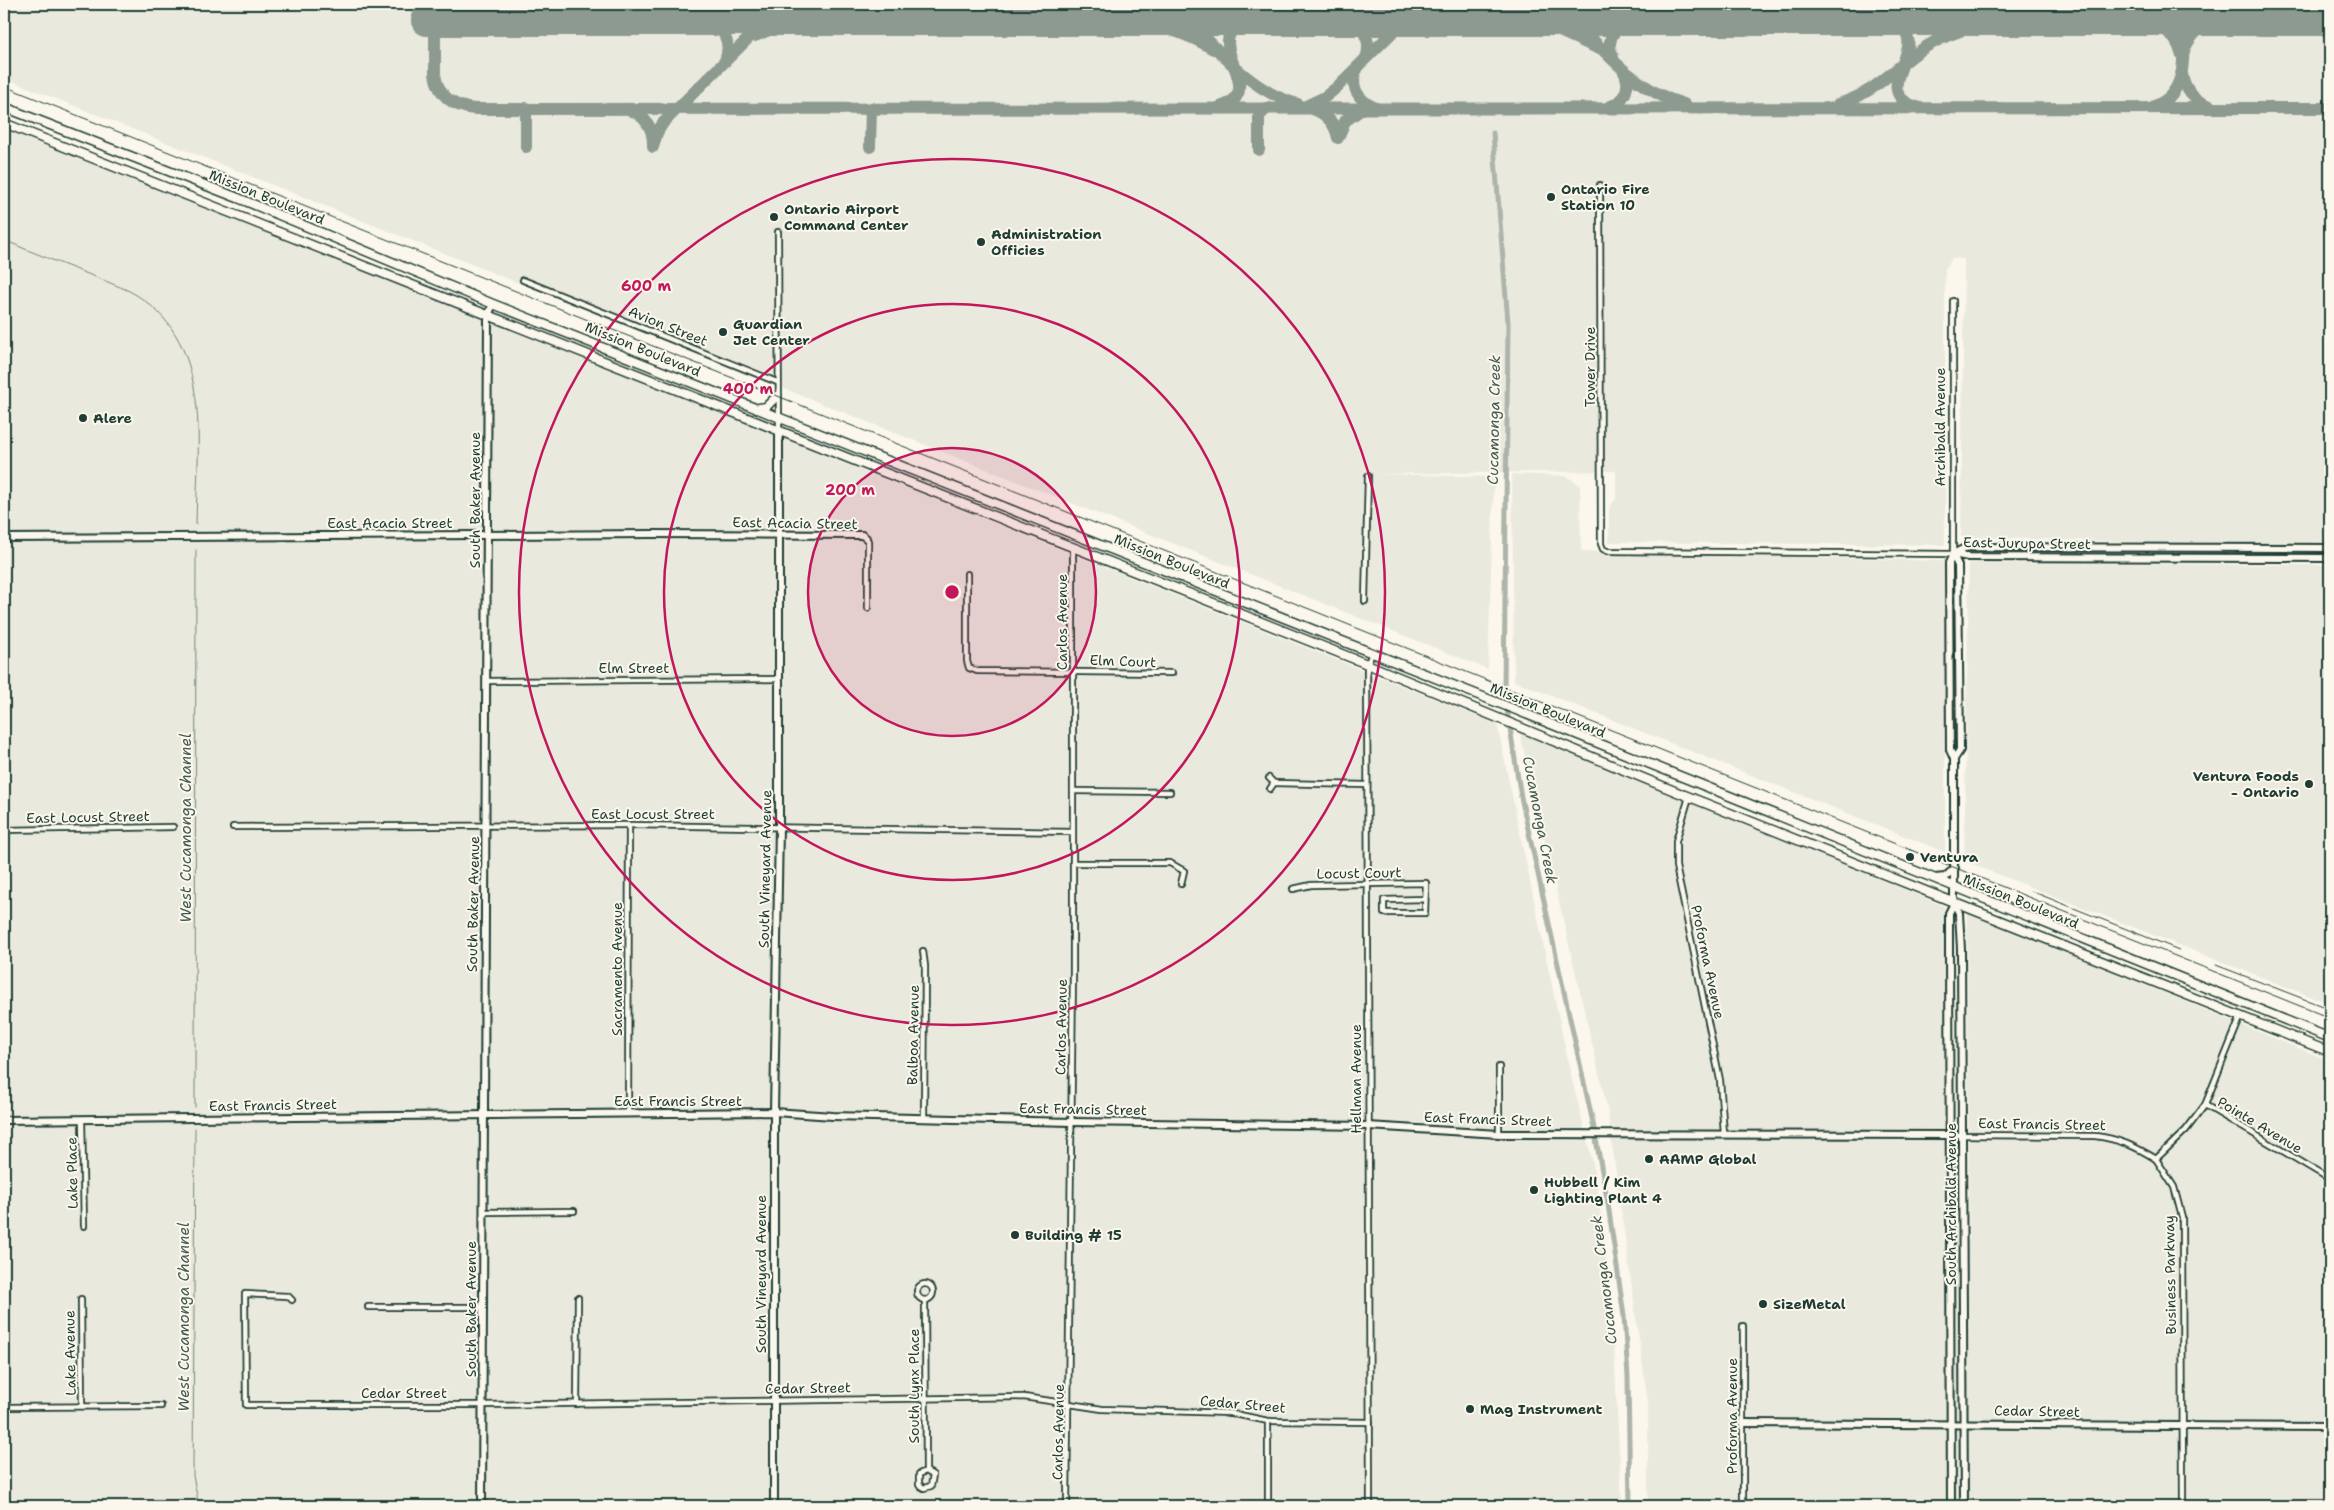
<svg xmlns="http://www.w3.org/2000/svg" width="2334" height="1510" viewBox="0 0 2334 1510" font-family="'Shantell Sans',sans-serif">
  <rect width="100%" height="100%" fill="#fbf7ec"/>
  <filter id="ink" filterUnits="userSpaceOnUse"><feTurbulence type="fractalNoise" baseFrequency=".02" numOctaves="2"/><feDisplacementMap in="SourceGraphic" scale="10" xChannelSelector="R" yChannelSelector="G"/><feConvolveMatrix kernelMatrix="1 2 1 2 8 2 1 2 1" color-interpolation-filters="sRGB"/></filter>
  <g filter="url(#ink)">
    <g fill="#eae9de">
      <polygon points="4,4 2330,4 2330,547 1961,537 1964,259 1952,258 1945,270 1945,545 1609,542 1609,508 1616,499 1616,471 1375,474 1494,477 1488,669 4,78"/>
      <polygon points="4,127 1497,724 1571,1076 1596,1176 1612,1310 1622,1506 4,1506"/>
      <polygon points="1512,474 1566,476 1580,485 1581,551 1945,561 1945,852 1514,681"/>
      <polygon points="1969,563 2330,565 2330,1004 1964,861"/>
      <polygon points="1519,730 1944,906 1944,1240 1969,1240 1967,912 2330,1061 2330,1506 1648,1506 1648,1403 1607,1108"/>
    </g>
    <g fill="none" stroke-linecap="round" stroke-linejoin="round">
      <g stroke="#74847b" stroke-width="1">
        <path d="M 4,240 C 36,254 70,267 103,280 C 114,285 128,289 138,296 C 214,345 197,447 196,524"/>
        <polyline points="195,1107 196,550"/>
        <polyline points="195,1128 193,1476 199,1506"/>
      </g>
      <polyline stroke="#adb4aa" stroke-width="5" points="1493,133 1508,323 1504,691 1521,797 1593,1123 1608,1204 1624,1316 1628,1377 1630,1506"/>
      <g stroke="#8d9a90" stroke-width="12">
        <path d="M 435,4 L 435,74 C 438,96 454,107 475,109 L 2330,108"/>
        <polyline points="833,4 845,15 863,20"/>
        <path d="M 1174,4 C 1210,40 1246,91 1298,104"/>
        <polyline points="1243,4 1284,13 1340,20"/>
        <polyline points="1428,4 1432,15 1451,20"/>
        <path d="M 1559,4 C 1596,41 1631,90 1684,104"/>
        <polyline points="2190,4 2205,15 2221,20"/>
        <polyline points="1568,9 1586,16 1610,20"/>
        <path d="M 705,20 C 724,26 732,42 725,61"/>
        <path d="M 1120,20 C 1154,23 1184,31 1213,49"/>
        <polyline points="1163,20 1175,14 1174,4"/>
        <path d="M 1343,20 C 1362,25 1373,38 1366,58"/>
        <polyline points="1498,20 1516,14 1526,4"/>
        <polyline points="1507,20 1553,28 1597,48"/>
        <path d="M 1885,20 C 1947,38 1860,89 1917,107"/>
        <polyline points="2091,20 2114,14 2135,4"/>
        <path d="M 2140,20 C 2159,24 2176,33 2181,53"/>
        <polyline points="1399,29 1414,23 1431,20"/>
        <polyline points="755,36 784,24 807,20"/>
        <path d="M 2184,51 C 2190,34 2204,24 2221,20"/>
        <path d="M 1613,57 C 1603,36 1619,23 1639,20"/>
        <path d="M 1358,67 C 1348,85 1358,101 1376,108"/>
        <path d="M 2182,74 C 2185,90 2194,101 2210,106"/>
        <path d="M 1838,104 C 1875,93 1889,73 1918,52 C 1945,33 1975,25 2007,20"/>
        <polyline points="1306,106 1325,97 1336,88 1421,4"/>
        <path d="M 2154,106 C 2194,93 2182,37 2182,4"/>
        <path d="M 1220,107 C 1275,90 1188,35 1254,20"/>
        <path d="M 1609,107 C 1626,101 1632,85 1623,70"/>
        <polyline points="526,108 526,147"/>
        <path d="M 1313,109 C 1327,114 1335,123 1338,138 L 1345,121 L 1362,109"/>
        <path d="M 630,110 C 645,116 653,127 653,144"/>
        <polyline points="653,147 657,133 663,123 783,4"/>
        <polyline points="870,147 871,108"/>
        <polyline points="1259,150 1259,116 1267,108"/>
      </g>
      <polyline stroke="#8d9a90" stroke-width="32" points="427,20 2330,20"/>
      <defs>
        <g id="street">
          <polyline points="1600,185 1601,544 1603,549 1607,551 1953,554 1953,301"/>
          <polyline points="778,232 779,431"/>
          <polyline points="523,280 777,382"/>
          <polyline points="866,538 868,541 868,608"/>
          <polyline points="967,574 967,661 969,668 977,671 1172,673"/>
          <polyline points="1365,601 1368,476"/>
          <polyline points="488,681 779,679"/>
          <polyline points="1269,778 1274,783 1270,789"/>
          <polyline points="1274,783 1367,785"/>
          <polyline points="1073,791 1170,792"/>
          <polyline points="1689,797 1676,841 1676,866 1720,1080 1724,1134"/>
          <polyline points="233,827 629,825 1073,832"/>
          <polyline points="4,830 173,827"/>
          <polyline points="1073,863 1170,863 1184,871 1181,884"/>
          <polyline points="1293,889 1311,885 1426,883 1425,913 1384,913 1384,900 1425,899"/>
          <polyline points="923,951 925,966 924,1119"/>
          <polyline points="1499,1067 1499,1134"/>
          <polyline points="2205,1105 2330,1179"/>
          <polyline points="628,1114 629,825"/>
          <polyline points="82,1119 84,1226"/>
          <path d="M 1951,1135 L 2095,1136 C 2119,1139 2135,1146 2156,1159"/>
          <polyline points="484,1212 574,1211"/>
          <circle cx="925" cy="1292" r="8"/>
          <polyline points="81,1299 82,1406"/>
          <polyline points="292,1300 288,1296 245,1294 246,1405 484,1405 1024,1397 1102,1409 1230,1413 1268,1421 1370,1422"/>
          <polyline points="925,1300 926,1471 919,1474 919,1485 924,1488 931,1486 933,1475 926,1471"/>
          <polyline points="368,1307 484,1307"/>
          <polyline points="1743,1326 1743,1506"/>
          <polyline points="577,1404 578,1298"/>
          <polyline points="4,1407 161,1406"/>
          <polyline points="1268,1421 1268,1506"/>
          <polyline points="1067,1506 1073,972 1073,548"/>
          <polyline points="1370,1506 1367,664 1372,654"/>
          <polyline points="2183,1506 2182,1217 2174,1187 2156,1159 2186,1130 2205,1105 2241,1016"/>
        </g>
        <g id="secondary">
          <polyline points="4,538 650,534 862,535 866,538"/>
          <polyline points="1953,554 1967,547 2330,548"/>
          <polyline points="1953,554 1968,557 2330,558"/>
          <polyline points="1953,554 1958,566 1960,750 1954,759"/>
          <polyline points="1935,878 1945,877 1955,868"/>
          <polyline points="1954,903 1959,913 1961,949 1964,1506"/>
          <polyline points="4,1120 774,1112 833,1116 1071,1122 1368,1126 1499,1134 1951,1135"/>
          <polyline points="1743,1423 2330,1427"/>
          <polyline points="482,1506 488,316 493,304"/>
          <polyline points="774,1506 774,1112 779,827 779,431"/>
          <polyline points="1951,1506 1949,949 1949,913 1954,903 1954,759 1950,750 1949,563 1953,554"/>
        </g>
        <g id="primary">
          <polyline points="4,107 238,198 493,304 1516,710 2330,1038"/>
          <polyline points="4,123 1367,664 1677,792 2330,1052"/>
          <polyline points="759,408 766,407 777,396"/>
        </g>
      </defs>
      <use href="#street" stroke="#1f3d34" stroke-width="8"/>
      <use href="#secondary" stroke="#1f3d34" stroke-width="10"/>
      <use href="#primary" stroke="#1f3d34" stroke-width="11"/>
      <use href="#street" stroke="#fbf7ec" stroke-width="4.5"/>
      <use href="#secondary" stroke="#fbf7ec" stroke-width="6"/>
      <use href="#primary" stroke="#fbf7ec" stroke-width="8"/>
      <g stroke="#1f3d34" stroke-width="1">
        <polyline points="4,86 2330,1018"/>
        <polyline points="2031,891 2179,950"/>
        <polyline points="2216,965 2330,1009"/>
      </g>
    </g>
  </g>
  <circle cx="952" cy="592" r="144" fill="#c2185b" fill-opacity=".12"/>
  <g fill="none" stroke="#c2185b" stroke-width="2.5">
    <circle cx="952" cy="592" r="144"/>
    <circle cx="952" cy="592" r="288"/>
    <circle cx="952" cy="592" r="433"/>
  </g>
  <g fill="#1f3d34" stroke="#fbf7ec" stroke-width="2">
    <circle cx="1551" cy="197" r="5"/>
    <circle cx="774" cy="217" r="5"/>
    <circle cx="981" cy="242" r="5"/>
    <circle cx="723" cy="332" r="5"/>
    <circle cx="83" cy="418" r="5"/>
    <circle cx="2309" cy="784" r="5"/>
    <circle cx="1910" cy="857" r="5"/>
    <circle cx="1649" cy="1159" r="5"/>
    <circle cx="1534" cy="1190" r="5"/>
    <circle cx="1015" cy="1235" r="5"/>
    <circle cx="1763" cy="1304" r="5"/>
    <circle cx="1470" cy="1409" r="5"/>
  </g>
  <g text-anchor="middle" stroke-width="4" stroke-linejoin="round" paint-order="stroke">
    <g font-size="14" font-weight="bold" fill="#1f3d34" stroke="#fbf7ec" text-anchor="start">
      <text x="1561" y="194">Ontario Fire<tspan x="1561" dy="16">Station 10</tspan></text>
      <text x="784" y="214">Ontario Airport<tspan x="784" dy="16">Command Center</tspan></text>
      <text x="991" y="239">Administration<tspan x="991" dy="16">Officies</tspan></text>
      <text x="733" y="329">Guardian<tspan x="733" dy="16">Jet Center</tspan></text>
      <text x="93" y="423">Alere</text>
      <text x="2299" y="781" text-anchor="end">Ventura Foods<tspan x="2299" dy="16">- Ontario</tspan></text>
      <text x="1920" y="862">Ventura</text>
      <text x="1659" y="1164">AAMP Global</text>
      <text x="1544" y="1187">Hubbell / Kim<tspan x="1544" dy="16">Lighting Plant 4</tspan></text>
      <text x="1025" y="1240">Building # 15</text>
      <text x="1773" y="1309">SizeMetal</text>
      <text x="1480" y="1414">Mag Instrument</text>
    </g>
    <g font-size="14" fill="#1f3d34" stroke="#fbf7ec">
      <text transform="translate(267 197) rotate(22)" y="5">Mission Boulevard</text>
      <text transform="translate(668 326) rotate(22)" y="5">Avion Street</text>
      <text transform="translate(643 349) rotate(22)" y="5">Mission Boulevard</text>
      <text transform="translate(1590 367) rotate(-90)" y="5">Tower Drive</text>
      <text transform="translate(1940 427) rotate(-90)" y="5">Archibald Avenue</text>
      <text transform="translate(475 500) rotate(-90)" y="5">South Baker Avenue</text>
      <text x="390" y="528">East Acacia Street</text>
      <text transform="translate(795 523) rotate(1)" y="5">East Acacia Street</text>
      <text transform="translate(2027 543) rotate(1)" y="5">East Jurupa Street</text>
      <text transform="translate(1172 561) rotate(22)" y="5">Mission Boulevard</text>
      <text transform="translate(1062 622) rotate(-90)" y="5">Carlos Avenue</text>
      <text transform="translate(1123 661) rotate(2)" y="5">Elm Court</text>
      <text x="634" y="673">Elm Street</text>
      <text transform="translate(1548 710) rotate(22)" y="5">Mission Boulevard</text>
      <text x="653" y="819">East Locust Street</text>
      <text transform="translate(88 817) rotate(-1)" y="5">East Locust Street</text>
      <text transform="translate(765 869) rotate(-89)" y="5">South Vineyard Avenue</text>
      <text transform="translate(1359 873) rotate(-1)" y="5">Locust Court</text>
      <text transform="translate(2021 901) rotate(22)" y="5">Mission Boulevard</text>
      <text transform="translate(473 904) rotate(-89)" y="5">South Baker Avenue</text>
      <text transform="translate(1708 962) rotate(78)" y="5">Proforma Avenue</text>
      <text transform="translate(617 969) rotate(-90)" y="5">Sacramento Avenue</text>
      <text transform="translate(1061 1027) rotate(-89)" y="5">Carlos Avenue</text>
      <text transform="translate(913 1035) rotate(-89)" y="5">Balboa Avenue</text>
      <text transform="translate(1356 1079) rotate(-90)" y="5">Hellman Avenue</text>
      <text x="678" y="1106">East Francis Street</text>
      <text transform="translate(273 1105) rotate(-1)" y="5">East Francis Street</text>
      <text transform="translate(1083 1109) rotate(1)" y="5">East Francis Street</text>
      <text transform="translate(1488 1119) rotate(2)" y="5">East Francis Street</text>
      <text transform="translate(2042 1124) rotate(1)" y="5">East Francis Street</text>
      <text transform="translate(2260 1125) rotate(31)" y="5">Pointe Avenue</text>
      <text transform="translate(72 1173) rotate(-91)" y="5">Lake Place</text>
      <text transform="translate(1951 1204) rotate(-90)" y="5">South Archibald Avenue</text>
      <text transform="translate(761 1274) rotate(-90)" y="5">South Vineyard Avenue</text>
      <text transform="translate(2170 1275) rotate(-91)" y="5">Business Parkway</text>
      <text transform="translate(471 1309) rotate(-90)" y="5">South Baker Avenue</text>
      <text transform="translate(70 1353) rotate(-91)" y="5">Lake Avenue</text>
      <text transform="translate(914 1386) rotate(-90)" y="5">South Lynx Place</text>
      <text transform="translate(808 1388) rotate(-1)" y="5">Cedar Street</text>
      <text x="404" y="1398">Cedar Street</text>
      <text transform="translate(1243 1404) rotate(5)" y="5">Cedar Street</text>
      <text transform="translate(2037 1411) rotate(1)" y="5">Cedar Street</text>
      <text transform="translate(1732 1416) rotate(-90)" y="5">Proforma Avenue</text>
      <text transform="translate(1058 1432) rotate(-89)" y="5">Carlos Avenue</text>
    </g>
    <g font-size="15" font-style="italic" fill="#425b52" stroke="#fbf7ec">
      <text transform="translate(1494 420) rotate(-89)" y="5">Cucamonga Creek</text>
      <text transform="translate(1540 820) rotate(79)" y="5">Cucamonga Creek</text>
      <text transform="translate(186 828) rotate(-90)" y="5">West Cucamonga Channel</text>
      <text transform="translate(1604 1280) rotate(-97)" y="5">Cucamonga Creek</text>
      <text transform="translate(184 1317) rotate(-90)" y="5">West Cucamonga Channel</text>
    </g>
  </g>
  <circle cx="952" cy="592" r="8" fill="#c2185b" stroke="#fbf7ec" stroke-width="2.5"/>
  <g font-size="15" text-anchor="middle" font-weight="bold" fill="#c2185b" stroke="#fbf7ec" stroke-width="4" stroke-linejoin="round" paint-order="stroke">
    <text x="646" y="291">600 m</text>
    <text x="748" y="394">400 m</text>
    <text x="850" y="495">200 m</text>
  </g>
  <rect width="2334" height="1510" fill="none" stroke="#fbf7ec" stroke-width="20"/>
  <rect x="10" y="10" width="2314" height="1490" fill="none" stroke="#1f3d34" stroke-width="2" filter="url(#ink)"/>
</svg>
